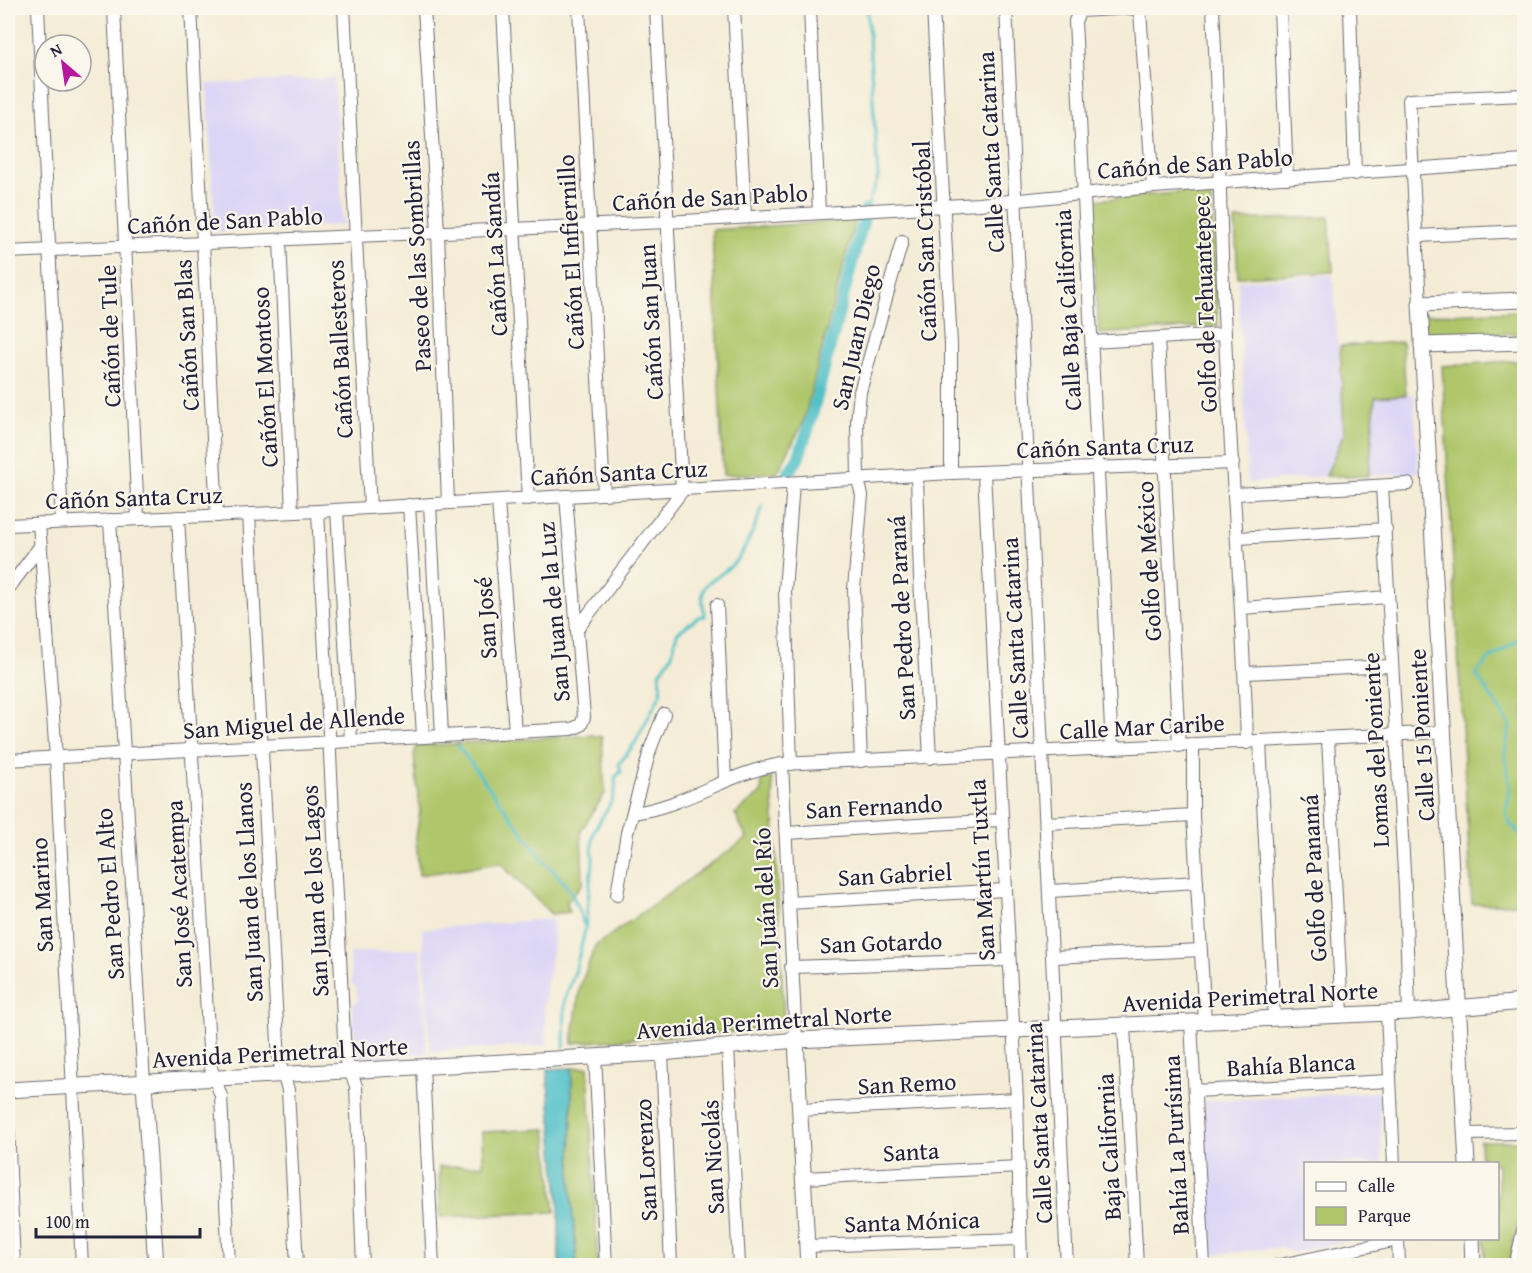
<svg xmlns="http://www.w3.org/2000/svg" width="1532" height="1273" viewBox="0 0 1532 1273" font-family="'Gentium Book Plus',serif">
  <rect width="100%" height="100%" fill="#fbf7ec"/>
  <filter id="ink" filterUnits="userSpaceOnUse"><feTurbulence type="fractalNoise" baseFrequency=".0167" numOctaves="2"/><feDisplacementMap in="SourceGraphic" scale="12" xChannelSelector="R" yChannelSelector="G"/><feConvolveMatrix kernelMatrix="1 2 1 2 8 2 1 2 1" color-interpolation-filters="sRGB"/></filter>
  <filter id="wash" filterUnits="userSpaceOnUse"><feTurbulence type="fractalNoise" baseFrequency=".008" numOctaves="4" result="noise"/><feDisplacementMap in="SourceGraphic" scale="24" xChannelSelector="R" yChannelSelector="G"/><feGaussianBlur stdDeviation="1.35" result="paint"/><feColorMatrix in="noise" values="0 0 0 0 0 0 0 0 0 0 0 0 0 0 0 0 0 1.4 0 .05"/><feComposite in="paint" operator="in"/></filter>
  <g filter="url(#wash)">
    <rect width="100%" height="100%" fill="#f4ecd6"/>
    <g fill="#dcd6f6">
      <polygon points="334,78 343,225 215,232 207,84"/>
      <polygon points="1333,275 1344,433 1326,476 1248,483 1238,281"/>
      <polygon points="1414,394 1418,473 1369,476 1375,396"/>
      <polygon points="552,919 553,943 544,1006 547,1045 430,1051 422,929"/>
      <polygon points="420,949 427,1053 357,1058 352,1007 358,1000 356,987 352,984 350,953"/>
      <polygon points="1379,1092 1382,1163 1306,1164 1306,1238 1358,1239 1292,1253 1282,1247 1209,1255 1203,1101"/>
    </g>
    <g fill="#afc66b" stroke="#687453" stroke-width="1.5">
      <polygon points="1199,191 1211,199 1218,326 1099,334 1090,204 1094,200"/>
      <polygon points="1329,217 1333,272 1238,277 1235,220"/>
      <polygon points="855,220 803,423 777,473 723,475 712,230"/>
      <polygon points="1524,311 1524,333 1422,337 1421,315"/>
      <polygon points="1402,342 1406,395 1375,397 1369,476 1326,476 1344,433 1340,346"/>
      <polygon points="1524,360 1524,904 1472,904 1442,366"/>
      <polygon points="592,735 602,737 605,793 581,831 583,883 567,902 569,912 551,914 500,863 419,875 416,838 420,812 414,754 417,746"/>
      <polygon points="772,777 784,1021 775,1029 572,1043 580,987 595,946 747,838 735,814 761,793 762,779"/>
      <polygon points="588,1067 598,1265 576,1265 571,1189 572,1068"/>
      <polygon points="546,1129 555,1212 440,1217 439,1167 483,1165 482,1132"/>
      <polygon points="1480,1141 1524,1141 1524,1196 1509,1265 1485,1265 1484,1239 1498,1238 1498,1164 1481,1163"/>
    </g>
    <polygon fill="#53c1c8" stroke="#3a7282" stroke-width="1.5" points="572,1068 571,1189 577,1265 559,1265 559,1207 547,1069"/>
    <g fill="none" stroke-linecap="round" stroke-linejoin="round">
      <g stroke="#53c1c8" stroke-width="3">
        <polyline points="867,207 878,178 867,8"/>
        <polyline points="1524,636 1488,660 1476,674 1510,725 1505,753 1510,789 1506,812 1510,824 1524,838"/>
        <path d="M 458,746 L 548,866 C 569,884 576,899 584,925"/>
        <path d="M 564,1047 L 565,999 L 575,972 L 585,930 L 591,873 C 596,861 590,847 593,835 C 600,814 619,802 615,777 L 621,772 L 619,764 L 635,743 L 661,693 L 660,673 L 672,655 L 677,633 L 698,617 L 705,616 C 696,576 712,586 734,563 C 747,549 757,522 763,505"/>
      </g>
      <polyline stroke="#53c1c8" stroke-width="12" points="788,473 798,459 810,423 866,210"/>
    </g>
  </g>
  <g filter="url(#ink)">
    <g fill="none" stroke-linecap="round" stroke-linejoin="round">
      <defs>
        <g id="minor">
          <polyline points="38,8 62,522"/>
          <polyline points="114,8 138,518"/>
          <polyline points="191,8 217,516"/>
          <polyline points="344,8 370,508"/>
          <polyline points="424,8 438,232 448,503"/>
          <polyline points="503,8 528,499"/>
          <polyline points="579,8 604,494"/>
          <polyline points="734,8 745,216"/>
          <polyline points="810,8 819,213"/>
          <polyline points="933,8 951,345 951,473"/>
          <polyline points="1006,8 1067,1266"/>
          <path d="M 1213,8 C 1219,117 1220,226 1225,335 C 1231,471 1243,607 1247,743"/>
          <polyline points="1280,8 1287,178"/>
          <polyline points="1350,8 1355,174"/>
          <polyline points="1417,236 1524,231"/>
          <polyline points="280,240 292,512"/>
          <polyline points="8,252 666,222 979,204 1153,187 1524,161"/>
          <polyline points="1420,304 1409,100 1524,95"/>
          <polyline points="1158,338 1179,746"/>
          <polyline points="1092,342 1225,334"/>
          <polyline points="984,473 1017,1099 1021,1266"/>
          <polyline points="917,476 920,577 930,758"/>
          <polyline points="1382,486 1405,889 1409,1012"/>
          <polyline points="1235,494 1408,484"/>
          <polyline points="498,501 515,732"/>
          <polyline points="430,504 442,735"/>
          <polyline points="409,505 423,736"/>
          <polyline points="337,510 351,741"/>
          <polyline points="318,511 345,1058 356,1086 363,1266"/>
          <polyline points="249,514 279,1061 288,1090 297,1266"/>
          <polyline points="178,517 210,1065 221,1096 229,1266"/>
          <polyline points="110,520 144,1083"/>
          <polyline points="39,523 56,757 82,1266"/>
          <polyline points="8,525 318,511 951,473 1233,463"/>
          <polyline points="1238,538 1386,529"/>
          <polyline points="8,589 41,545"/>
          <polyline points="717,605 725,780"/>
          <polyline points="1242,608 1388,597"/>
          <polyline points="578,628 682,491 656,8"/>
          <polyline points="1245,673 1391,666"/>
          <polyline points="1328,739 1342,1014"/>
          <polyline points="1260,742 1274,1019"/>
          <polyline points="1193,746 1193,815 1205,1022"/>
          <polyline points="1112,748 1075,21 1080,11 1132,8 1140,12 1153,187"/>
          <polyline points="8,760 515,732 572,729 581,725 584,717 566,496"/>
          <polyline points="861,761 854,589 862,495 858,480 857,421 860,392 902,241"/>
          <polyline points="782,764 796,1040"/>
          <polyline points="791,764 785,591 793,483"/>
          <path d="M 633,813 C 686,806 729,772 782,764 L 1445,732"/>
          <polyline points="1047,823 1193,815"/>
          <polyline points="786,833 1000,820"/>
          <polyline points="1051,891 1197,882"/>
          <polyline points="617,895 627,833 651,747 664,714"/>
          <polyline points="789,903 1004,890"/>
          <polyline points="1053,957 1201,950"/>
          <polyline points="791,967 1008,960"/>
          <polyline points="1387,1013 1394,1164"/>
          <polyline points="1191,1023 1204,1266"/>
          <polyline points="1124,1026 1137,1266"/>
          <polyline points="728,1047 739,1266"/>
          <polyline points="662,1053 671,1266"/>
          <polyline points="595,1056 606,1266"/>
          <polyline points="423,1067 433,1266"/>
          <polyline points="1195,1091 1389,1081"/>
          <polyline points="800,1110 1017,1099"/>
          <polyline points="8,1125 14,1266"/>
          <polyline points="1464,1134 1524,1133"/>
          <polyline points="805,1178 1019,1167"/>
          <polyline points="1398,1238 1399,1266"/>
          <polyline points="807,1246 1019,1239"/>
          <polyline points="1276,1266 1398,1240"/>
          <polyline points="1515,1266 1524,1227"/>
        </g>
        <g id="tertiary">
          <polyline points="1422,345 1524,342"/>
          <polyline points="796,1040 808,1266"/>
          <polyline points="144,1083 156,1266"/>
          <polyline points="8,1090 662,1053 796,1040 1409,1012 1524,1002"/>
          <polyline points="1467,1164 1420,304 1524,300"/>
          <polyline points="1472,1238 1473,1266"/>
        </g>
      </defs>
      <use href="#minor" stroke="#6c6971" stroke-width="14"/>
      <use href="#tertiary" stroke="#6c6971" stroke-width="17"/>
      <use href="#minor" stroke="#fff" stroke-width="12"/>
      <use href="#tertiary" stroke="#fff" stroke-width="15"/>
    </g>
  </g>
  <g text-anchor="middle" stroke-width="4.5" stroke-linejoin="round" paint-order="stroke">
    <g font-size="24" fill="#22223b" stroke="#fbf7ec">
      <text transform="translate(991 152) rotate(-93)" y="8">Calle Santa Catarina</text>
      <text transform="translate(1195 164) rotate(-4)" y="8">Cañón de San Pablo</text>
      <text transform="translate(710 198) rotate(-3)" y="8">Cañón de San Pablo</text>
      <text transform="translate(225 221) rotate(-3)" y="8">Cañón de San Pablo</text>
      <text transform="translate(925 241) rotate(-92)" y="8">Cañón San Cristóbal</text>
      <text transform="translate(571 252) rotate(-93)" y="8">Cañón El Infiernillo</text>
      <text transform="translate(495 254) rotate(-93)" y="8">Cañón La Sandía</text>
      <text transform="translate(417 256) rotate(-93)" y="8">Paseo de las Sombrillas</text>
      <text transform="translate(1205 304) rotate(-92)" y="8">Golfo de Tehuantepec</text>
      <text transform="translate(1068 310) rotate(-93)" y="8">Calle Baja California</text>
      <text transform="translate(651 322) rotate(-93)" y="8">Cañón San Juan</text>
      <text transform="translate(187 335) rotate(-93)" y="8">Cañón San Blas</text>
      <text transform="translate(110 336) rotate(-92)" y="8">Cañón de Tule</text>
      <text transform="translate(856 337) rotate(-77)" y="8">San Juan Diego</text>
      <text transform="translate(340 349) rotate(-93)" y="8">Cañón Ballesteros</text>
      <text transform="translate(265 377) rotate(-93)" y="8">Cañón El Montoso</text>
      <text transform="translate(1105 447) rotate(-2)" y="8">Cañón Santa Cruz</text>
      <text transform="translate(619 473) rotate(-3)" y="8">Cañón Santa Cruz</text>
      <text transform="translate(134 498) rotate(-2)" y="8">Cañón Santa Cruz</text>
      <text transform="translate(1149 561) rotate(-93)" y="8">Golfo de México</text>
      <text transform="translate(554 612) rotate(-95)" y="8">San Juan de la Luz</text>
      <text transform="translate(486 618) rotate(-94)" y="8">San José</text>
      <text transform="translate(902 618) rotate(-93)" y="8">San Pedro de Paraná</text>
      <text transform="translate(1015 638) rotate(-93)" y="8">Calle Santa Catarina</text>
      <text transform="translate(294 723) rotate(-4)" y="8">San Miguel de Allende</text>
      <text transform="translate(1142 727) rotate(-3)" y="8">Calle Mar Caribe</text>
      <text transform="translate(1422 735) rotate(-93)" y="8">Calle 15 Poniente</text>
      <text transform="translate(1376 750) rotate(-93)" y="8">Lomas del Poniente</text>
      <text transform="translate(874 807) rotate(-3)" y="8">San Fernando</text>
      <text transform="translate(982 870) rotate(-93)" y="8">San Martín Tuxtla</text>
      <text transform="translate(895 875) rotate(-3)" y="8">San Gabriel</text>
      <text transform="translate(1314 878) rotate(-93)" y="8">Golfo de Panamá</text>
      <text transform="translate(315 891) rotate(-93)" y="8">San Juan de los Lagos</text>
      <text transform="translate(249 892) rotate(-93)" y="8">San Juan de los Llanos</text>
      <text transform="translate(110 894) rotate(-94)" y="8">San Pedro El Alto</text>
      <text transform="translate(179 894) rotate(-93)" y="8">San José Acatempa</text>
      <text transform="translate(42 895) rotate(-93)" y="8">San Marino</text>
      <text transform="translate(766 908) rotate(-93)" y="8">San Juán del Río</text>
      <text transform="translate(881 943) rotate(-2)" y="8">San Gotardo</text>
      <text transform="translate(1250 997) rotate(-3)" y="8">Avenida Perimetral Norte</text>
      <text transform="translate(764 1022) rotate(-4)" y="8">Avenida Perimetral Norte</text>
      <text transform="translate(280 1053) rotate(-3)" y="8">Avenida Perimetral Norte</text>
      <text transform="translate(1291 1065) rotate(-3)" y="8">Bahía Blanca</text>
      <text transform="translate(907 1084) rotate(-3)" y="8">San Remo</text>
      <text transform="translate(1039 1123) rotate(-93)" y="8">Calle Santa Catarina</text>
      <text transform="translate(1176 1145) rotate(-93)" y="8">Bahía La Purísima</text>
      <text transform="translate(1109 1147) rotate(-93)" y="8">Baja California</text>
      <text transform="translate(911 1152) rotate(-3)" y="8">Santa</text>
      <text transform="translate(713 1157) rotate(-93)" y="8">San Nicolás</text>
      <text transform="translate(646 1160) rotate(-93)" y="8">San Lorenzo</text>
      <text transform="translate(912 1222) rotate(-2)" y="8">Santa Mónica</text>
    </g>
  </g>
  <rect width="1532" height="1273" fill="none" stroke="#fbf7ec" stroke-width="30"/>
  <rect x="1304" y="1162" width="195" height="78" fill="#fbf7ec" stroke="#a4a2a5" stroke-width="1.5"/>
  <rect x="1316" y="1182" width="30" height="9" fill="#ffffff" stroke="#a4a2a5" stroke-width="1.5"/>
  <text x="1358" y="1192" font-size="18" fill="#22223b">Calle</text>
  <rect x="1316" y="1207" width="30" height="18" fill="#afc66b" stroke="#a4a2a5" stroke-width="1.5"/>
  <text x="1358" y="1222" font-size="18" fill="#22223b">Parque</text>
  <g transform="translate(63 63) rotate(331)"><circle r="28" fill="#fbf7ec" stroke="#a4a2a5" stroke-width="1.5"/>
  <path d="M0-4.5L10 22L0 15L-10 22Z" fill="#b5179e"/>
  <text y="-9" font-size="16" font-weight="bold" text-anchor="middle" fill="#22223b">N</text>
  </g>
  <path d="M36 1228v9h164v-9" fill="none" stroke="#22223b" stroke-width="3"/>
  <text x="45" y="1228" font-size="18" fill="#22223b" stroke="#fbf7ec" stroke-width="4.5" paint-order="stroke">100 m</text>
</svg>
